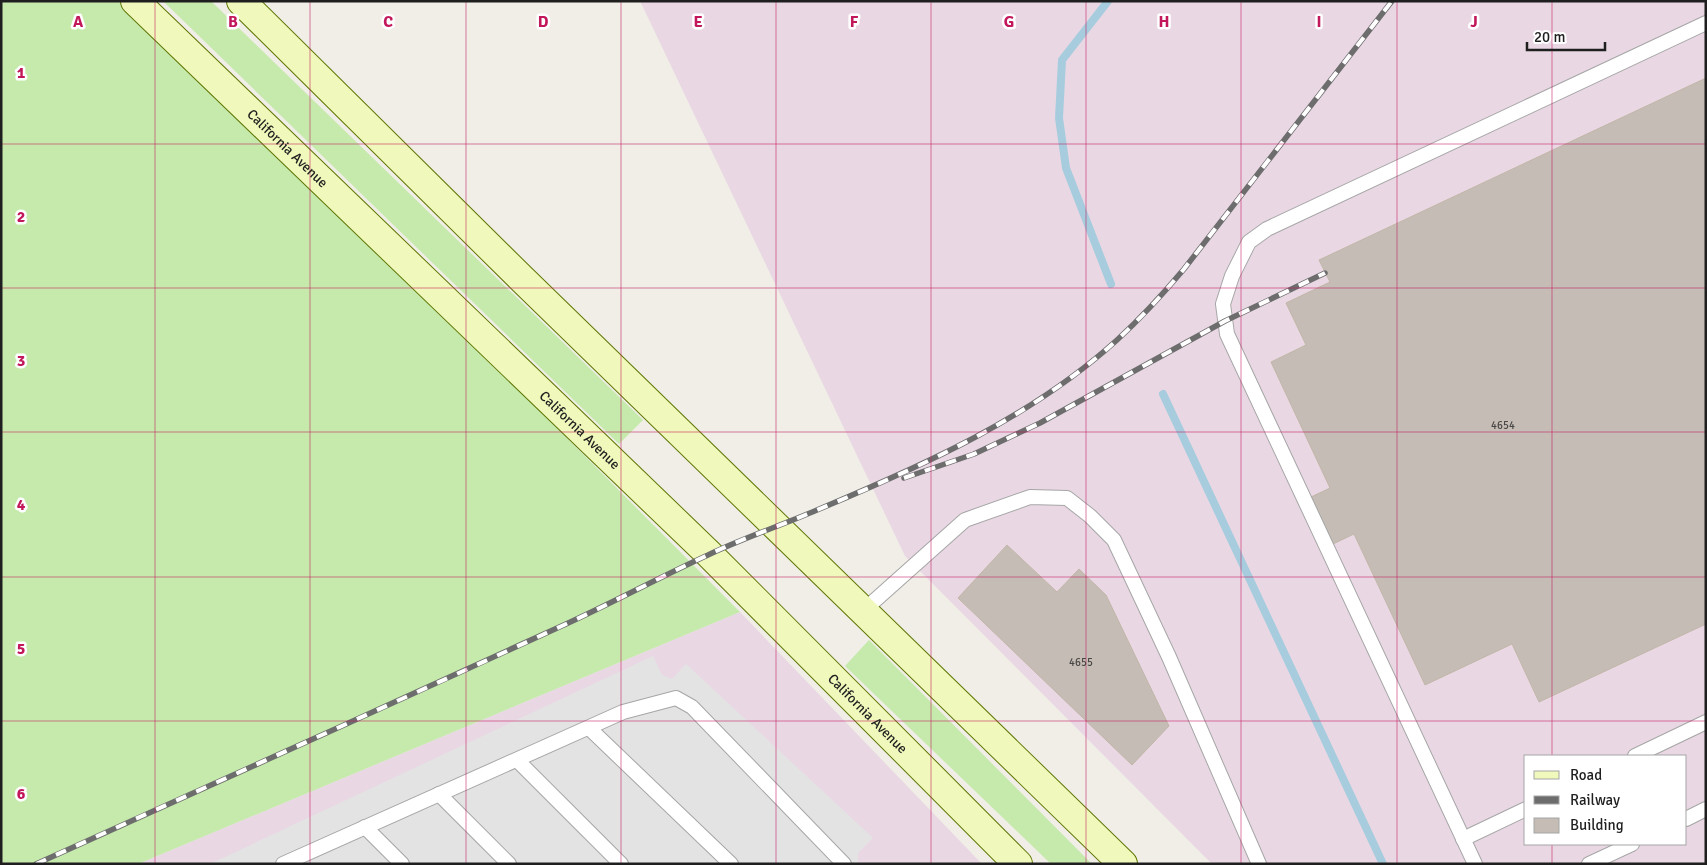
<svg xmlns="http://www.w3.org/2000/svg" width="1707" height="865" viewBox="0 0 1707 865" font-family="Signika,sans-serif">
  <rect width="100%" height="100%" fill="#f0eee6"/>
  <g fill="#e9d8e4" fill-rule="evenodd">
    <path d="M 640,1 L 1706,1 L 1706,864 L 1212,864 L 905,556 ZM 1526,756 L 1686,756 L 1686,844 L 1526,844 Z"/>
    <polygon points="740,612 982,864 138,864"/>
  </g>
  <g fill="#c5eaac">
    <polygon points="1,1 132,1 740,612 138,864 1,864"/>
    <polygon points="163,1 211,1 643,420 619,444"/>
    <polygon points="869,640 1092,864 1051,864 845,666"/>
  </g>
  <polygon fill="#e3e3e3" points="653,656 662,675 672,679 686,664 873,838 858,853 858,864 210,864"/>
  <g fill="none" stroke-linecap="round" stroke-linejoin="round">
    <g stroke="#a7ccdd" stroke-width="8">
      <polyline points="1108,1 1062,60 1059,118 1066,168 1111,284"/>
      <polyline points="1163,394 1383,864"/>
    </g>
  </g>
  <g fill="#c5bdb5" stroke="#c2b6a8">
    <polygon points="1706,78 1706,624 1539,702 1512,644 1425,685 1354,534 1333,544 1311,497 1330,488 1271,362 1306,345 1286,303 1330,282 1319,260"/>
    <polygon points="1007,545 1057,592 1079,569 1106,595 1169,726 1132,765 958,598"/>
  </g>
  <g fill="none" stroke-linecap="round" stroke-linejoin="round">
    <defs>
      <g id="service">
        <polyline points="863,611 965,520 1030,497 1067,498 1090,516 1114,540 1169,657 1259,864"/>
        <polyline points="589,728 731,864"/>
        <polyline points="1635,756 1706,722"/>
        <polyline points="517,760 621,864"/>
        <polyline points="439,794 509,864"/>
        <polyline points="1686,819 1706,809"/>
        <polyline points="365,827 402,864"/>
        <polyline points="1463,839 1526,809"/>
        <polyline points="283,864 623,712 676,698 692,707 844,864"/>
        <polyline points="1475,864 1227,334 1223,304 1232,276 1249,242 1267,229 1706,23"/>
        <polyline points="1589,864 1632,844"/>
      </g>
      <g id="secondary">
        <path id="s1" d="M 135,1 L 709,554 L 1018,864"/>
        <polyline points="241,1 520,277 1123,864"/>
      </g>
    </defs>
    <use href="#service" stroke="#a6a6a6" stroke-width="16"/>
    <use href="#secondary" stroke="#607706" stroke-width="30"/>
    <use href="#service" stroke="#fff" stroke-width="14"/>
    <use href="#secondary" stroke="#f0f9bb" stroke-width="28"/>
    <defs>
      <g id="rail">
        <polyline points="904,478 974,454 1040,423 1225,321 1325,273"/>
        <path d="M 36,864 C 212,784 390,705 566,624 C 614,602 660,577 708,555 C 743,538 780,526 817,510 C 922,466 1031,418 1117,340 C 1141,318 1163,294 1184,269 L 1392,1"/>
      </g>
    </defs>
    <use href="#rail" stroke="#6d6d6d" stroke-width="5.5"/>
    <use href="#rail" stroke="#fff" stroke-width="4" stroke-dasharray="11" stroke-linecap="butt"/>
  </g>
  <path fill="none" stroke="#c2185b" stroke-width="1" stroke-opacity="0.55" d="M 155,1 L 155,864M 310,1 L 310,864M 466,1 L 466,864M 621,1 L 621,864M 776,1 L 776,864M 931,1 L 931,864M 1086,1 L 1086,864M 1241,1 L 1241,864M 1397,1 L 1397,864M 1552,1 L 1552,756M 1,144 L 1706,144M 1,288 L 1706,288M 1,432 L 1706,432M 1,577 L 1706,577M 1,721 L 1706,721M 1552,844 L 1552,864"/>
  <g text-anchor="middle" stroke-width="5" stroke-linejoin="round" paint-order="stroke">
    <g font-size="11" fill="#484644">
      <text x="1503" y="429">4654</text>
      <text x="1081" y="666">4655</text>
    </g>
    <g font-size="14" fill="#1f1f1f" stroke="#fff">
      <text dy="5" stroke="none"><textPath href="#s1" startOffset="212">California Avenue</textPath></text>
      <text dy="5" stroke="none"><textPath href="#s1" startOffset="618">California Avenue</textPath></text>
      <text dy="5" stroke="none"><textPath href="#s1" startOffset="1022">California Avenue</textPath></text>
    </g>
  </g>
  <g font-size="16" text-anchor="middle" font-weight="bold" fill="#c2185b" stroke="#fff" stroke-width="5" stroke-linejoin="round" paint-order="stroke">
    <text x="78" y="27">A</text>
    <text x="233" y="27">B</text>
    <text x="388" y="27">C</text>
    <text x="543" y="27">D</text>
    <text x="698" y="27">E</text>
    <text x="854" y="27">F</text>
    <text x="1009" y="27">G</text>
    <text x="1164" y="27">H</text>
    <text x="1319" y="27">I</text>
    <text x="1474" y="27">J</text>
    <text x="21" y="78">1</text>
    <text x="21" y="222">2</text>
    <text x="21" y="366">3</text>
    <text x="21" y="510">4</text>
    <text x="21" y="654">5</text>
    <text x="21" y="799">6</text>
  </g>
  <rect width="1707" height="865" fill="none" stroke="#1f1f1f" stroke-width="5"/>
  <rect x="1524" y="755" width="162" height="90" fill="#ffffff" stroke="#a5a5a5"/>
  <rect x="1534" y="771" width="25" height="8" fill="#f0f9bb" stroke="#a5a5a5"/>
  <text x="1570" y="780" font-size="15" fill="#1f1f1f">Road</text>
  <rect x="1534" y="796" width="25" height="8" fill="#6d6d6d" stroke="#a5a5a5"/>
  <text x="1570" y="805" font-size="15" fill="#1f1f1f">Railway</text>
  <rect x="1534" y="818" width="25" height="15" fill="#c5bdb5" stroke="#a5a5a5"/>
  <text x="1570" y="830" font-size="15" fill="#1f1f1f">Building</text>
  <path d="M1527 42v8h78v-8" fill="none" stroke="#1f1f1f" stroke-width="2.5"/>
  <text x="1534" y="42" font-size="15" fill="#1f1f1f" stroke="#ffffff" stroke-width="4" paint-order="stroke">20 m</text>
</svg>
